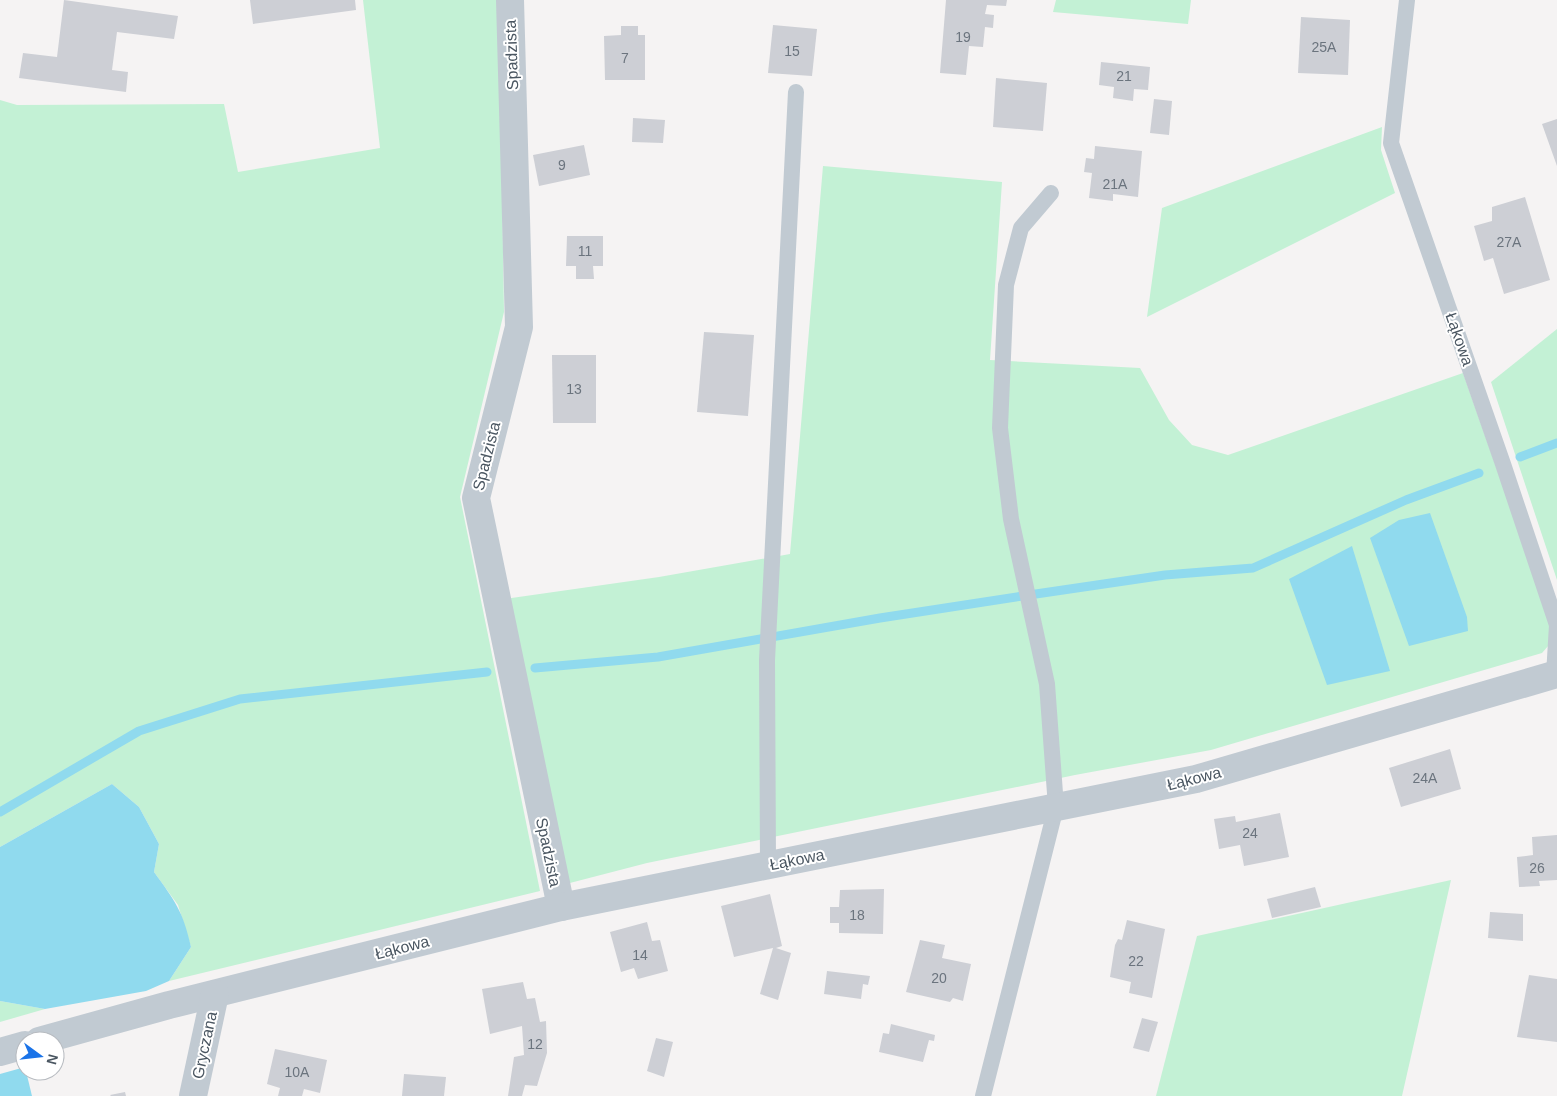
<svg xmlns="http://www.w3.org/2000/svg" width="1557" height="1096" viewBox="0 0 1557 1096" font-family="Arial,sans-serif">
  <rect width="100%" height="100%" fill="#f5f3f3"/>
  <g fill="#c3f1d5">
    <polygon points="363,0 499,0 504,312 460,497 540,891 169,981 191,947 178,905 154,872 159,844 139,807 112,784 0,847 0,100 17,105 224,104 238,172 380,148"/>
    <polygon points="1056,0 1191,0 1188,24 1053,12"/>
    <polygon points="1382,127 1381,150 1395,193 1147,317 1162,208"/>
    <polygon points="823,166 1002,182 990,360 1140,368 1169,420 1192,445 1228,455 1463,373 1556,637 1542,653 1211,750 1075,775 647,863 566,884 504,599 659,577 790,554"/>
    <polygon points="1557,329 1557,580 1491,382"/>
    <polygon points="1451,880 1402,1096 1156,1096 1197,936"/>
    <polygon points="0,1001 45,1009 0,1022"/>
  </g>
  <g fill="#90daee">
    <polygon points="1430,513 1467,617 1468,631 1409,646 1370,538 1399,520"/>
    <polygon points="1352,546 1390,671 1327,685 1289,579"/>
    <path d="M 112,784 L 139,807 L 159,844 L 154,872 C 175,901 183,911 191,947 L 169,981 L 146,991 L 45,1009 L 0,1001 L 0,847 Z"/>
    <polygon points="25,1067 32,1096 0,1096 0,1074"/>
  </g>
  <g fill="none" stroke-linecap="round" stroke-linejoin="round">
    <g stroke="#90daee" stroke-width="9">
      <polyline points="1520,457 1557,443"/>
      <polyline points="535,668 658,657 880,618 1029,595 1165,575 1253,568 1406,500 1479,473"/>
      <polyline points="0,812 139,731 240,699 487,672"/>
    </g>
  </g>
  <g fill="#cdcfd5">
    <polygon points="64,0 178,16 174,39 117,32 112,70 128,72 126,92 19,78 23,53 57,57"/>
    <polygon points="250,0 355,0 356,10 253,24"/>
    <polygon points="946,0 1007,0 1006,6 987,5 985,14 994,15 993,28 985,27 983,47 969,46 966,75 940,73"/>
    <polygon points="1301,17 1350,20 1348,75 1298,73"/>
    <polygon points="773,25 817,29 812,76 768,73"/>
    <polygon points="621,26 638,26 638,35 645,35 645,80 605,80 604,36 621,35"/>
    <polygon points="1101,62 1150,67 1148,90 1134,89 1133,101 1113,98 1114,87 1099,85"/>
    <polygon points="996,78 1047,83 1043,131 993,127"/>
    <polygon points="1154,99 1172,101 1169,135 1150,133"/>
    <polygon points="633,118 665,120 663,143 632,142"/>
    <polygon points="1557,119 1557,166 1542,124"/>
    <polygon points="584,145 590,175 539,186 533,155"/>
    <polygon points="1095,146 1142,151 1138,197 1113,194 1113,201 1089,198 1092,173 1084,172 1086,158 1094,159"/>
    <polygon points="1525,197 1550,280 1504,294 1493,258 1484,261 1474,226 1492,221 1492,207"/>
    <polygon points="567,236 603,236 603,266 593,266 594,279 576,279 576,266 566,266"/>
    <polygon points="704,332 754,335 748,416 697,412"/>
    <polygon points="552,355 596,355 596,423 553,423"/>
    <polygon points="1450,749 1461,789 1401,807 1389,768"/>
    <polygon points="1280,813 1289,857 1244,866 1240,845 1219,849 1214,819 1235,816 1236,822"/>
    <polygon points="1557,835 1557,880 1539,881 1540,886 1519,887 1517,857 1533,855 1532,837"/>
    <polygon points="1315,887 1321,907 1272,918 1267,899"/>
    <polygon points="884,889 883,934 839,933 839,923 830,923 830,907 839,907 840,890"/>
    <polygon points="770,894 782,946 776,948 791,953 778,1000 760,994 773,948 734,957 721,906"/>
    <polygon points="1490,912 1523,914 1523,941 1488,938"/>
    <polygon points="1127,920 1165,929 1152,998 1129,993 1131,982 1110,977 1115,945 1118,939 1122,940"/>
    <polygon points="647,922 652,941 660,940 668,971 638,979 634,968 621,972 610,932"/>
    <polygon points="920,940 945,945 942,958 971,964 963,1001 953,998 950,1002 906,992"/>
    <polygon points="827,971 870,976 868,985 863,984 861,999 824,994"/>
    <polygon points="1529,975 1557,979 1557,1042 1517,1037"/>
    <polygon points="523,982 527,999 535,998 540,1022 546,1021 547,1053 537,1086 525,1085 522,1096 508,1096 514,1057 524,1055 522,1026 490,1034 482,989"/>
    <polygon points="1142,1018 1158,1022 1149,1052 1133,1048"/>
    <polygon points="891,1024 935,1035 934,1041 929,1040 923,1062 879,1052 883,1033 889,1034"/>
    <polygon points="656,1038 673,1042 664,1077 647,1071"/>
    <polygon points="275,1049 327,1060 320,1093 304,1089 302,1096 278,1096 280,1088 267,1084"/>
    <polygon points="404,1074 446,1077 444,1096 402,1096"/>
    <polygon points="125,1092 126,1096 111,1096 110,1095"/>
  </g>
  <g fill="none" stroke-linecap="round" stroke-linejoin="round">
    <g stroke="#c1cad2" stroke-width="16">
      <polyline points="1407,0 1391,143 1503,464 1557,625 1554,675"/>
      <polyline points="768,865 767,660 796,92"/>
      <polyline points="983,1096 1056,807 1047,684 1011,519 1000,428 1006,285 1021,228 1051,193"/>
    </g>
    <g stroke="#c1cad2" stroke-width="28">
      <polyline points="510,0 519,327 476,498 561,907"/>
      <polyline points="39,1041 169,1005 561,907 1196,779 1557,674"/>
      <polyline points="0,1052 25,1045"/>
      <polyline points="193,1096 215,994"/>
    </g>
  </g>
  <g text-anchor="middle" stroke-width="4" stroke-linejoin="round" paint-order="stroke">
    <g font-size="14" fill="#6b747e">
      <text x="963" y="42">19</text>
      <text x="1324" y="52">25A</text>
      <text x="792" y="56">15</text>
      <text x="625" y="63">7</text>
      <text x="1124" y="81">21</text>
      <text x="562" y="170">9</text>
      <text x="1115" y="189">21A</text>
      <text x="1509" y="247">27A</text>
      <text x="585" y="256">11</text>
      <text x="574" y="394">13</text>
      <text x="1425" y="783">24A</text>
      <text x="1250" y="838">24</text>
      <text x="1537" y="873">26</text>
      <text x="857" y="920">18</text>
      <text x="640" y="960">14</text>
      <text x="1136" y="966">22</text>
      <text x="939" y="983">20</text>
      <text x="535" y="1049">12</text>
      <text x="297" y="1077">10A</text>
    </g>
    <g font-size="16" fill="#4a5661" stroke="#fff">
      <text transform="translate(511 55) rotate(-92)" y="6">Spadzista</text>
      <text transform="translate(1460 339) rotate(71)" y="6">Łąkowa</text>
      <text transform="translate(486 456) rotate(-76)" y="6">Spadzista</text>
      <text transform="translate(1194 778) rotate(-14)" y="6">Łąkowa</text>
      <text transform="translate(549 852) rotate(78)" y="6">Spadzista</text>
      <text transform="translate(797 859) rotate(-11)" y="6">Łąkowa</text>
      <text transform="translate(402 947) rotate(-14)" y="6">Łąkowa</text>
      <text transform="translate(204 1045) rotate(-78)" y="6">Gryczana</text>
    </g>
  </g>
  <g transform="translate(40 1056) rotate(105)"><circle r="24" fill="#ffffff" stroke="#b7bbc0"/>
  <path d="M0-4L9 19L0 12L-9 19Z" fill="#1a73e8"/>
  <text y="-8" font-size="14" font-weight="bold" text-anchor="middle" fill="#4a5661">N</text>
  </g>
</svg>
